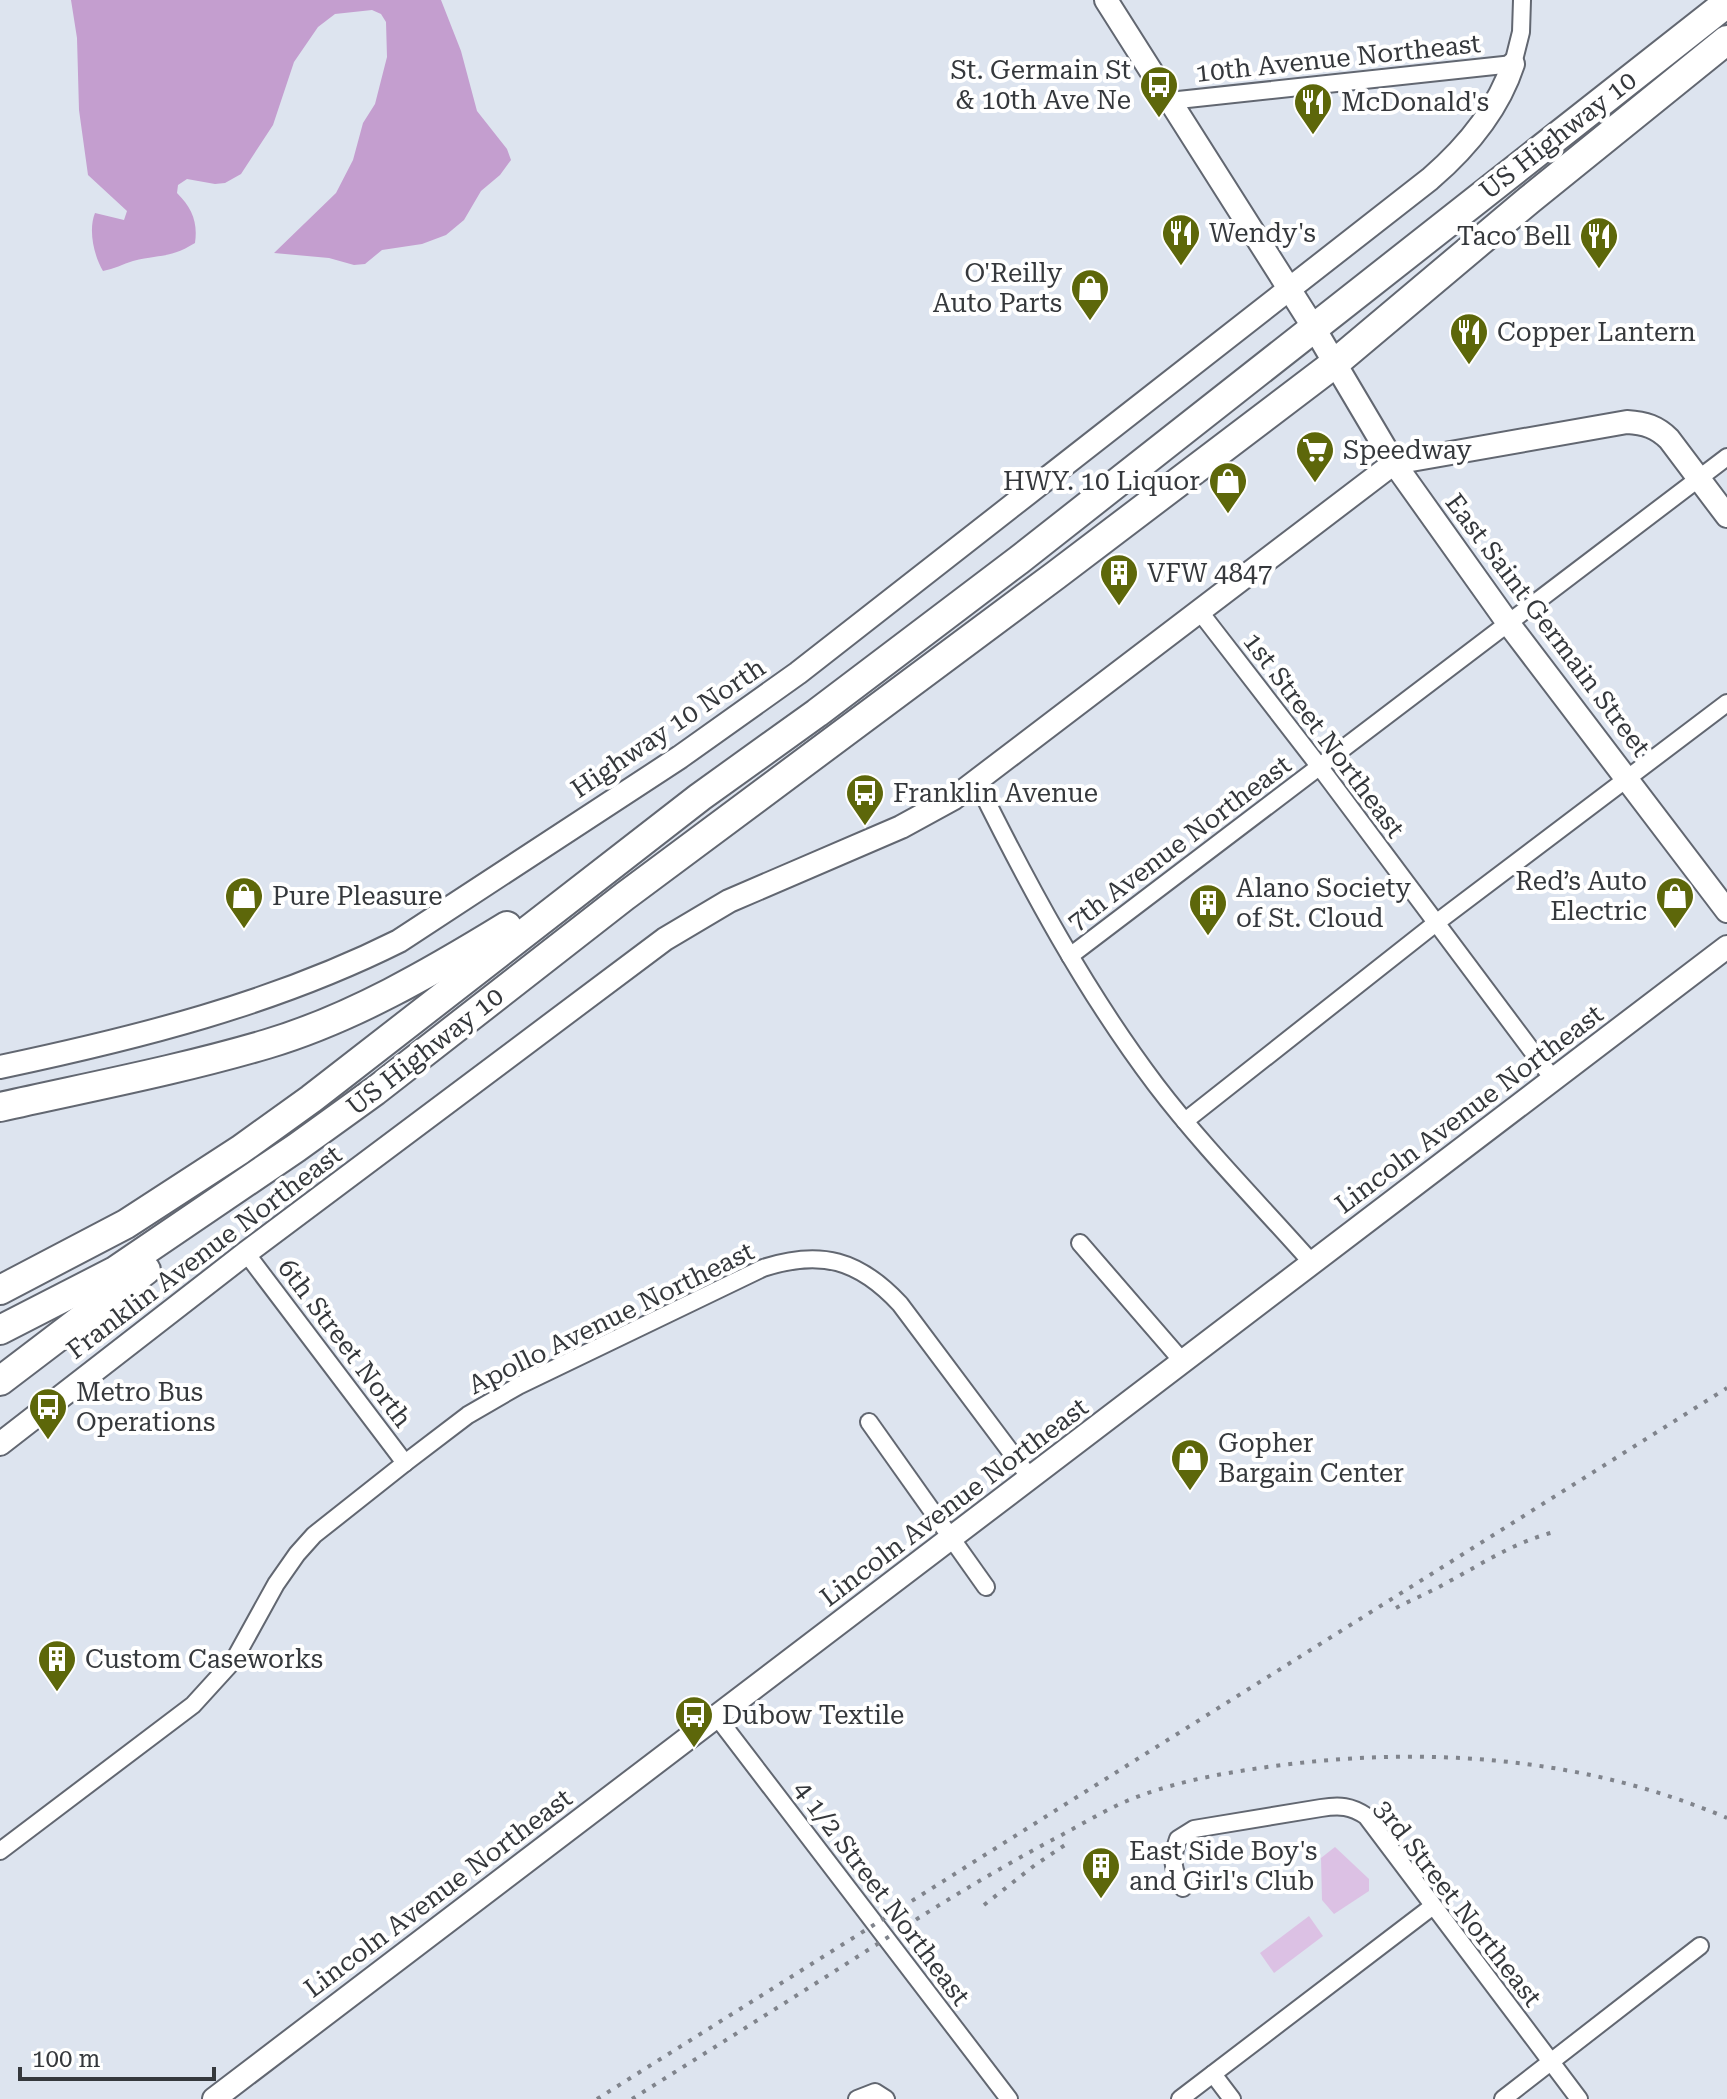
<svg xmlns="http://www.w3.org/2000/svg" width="1727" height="2099" viewBox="0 0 1727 2099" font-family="'Roboto Serif',serif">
  <rect width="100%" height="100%" fill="#dde4ef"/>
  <g fill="#dcc1e4">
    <polygon points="1335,1847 1369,1879 1369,1891 1334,1914 1322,1900 1321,1858"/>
    <polygon points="1309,1916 1323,1936 1274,1973 1260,1953"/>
  </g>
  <path fill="#c49ecf" d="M 71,0 L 441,0 L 461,51 L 477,111 L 507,149 L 511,160 L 500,175 L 481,191 L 464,220 L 446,235 L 422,244 L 382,250 L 365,264 L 354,265 L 329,258 L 274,253 L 336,193 L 353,160 L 363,123 L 375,104 L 387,57 L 386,22 L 381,14 L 372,10 L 335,14 L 318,27 L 294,62 L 273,125 L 241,174 L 225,183 L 215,184 L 187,179 L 178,185 L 177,193 C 192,208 198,222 195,243 C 169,259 160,254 133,261 C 123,264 114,269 103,271 C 94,256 88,230 95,213 L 124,220 L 127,211 L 88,175 L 79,110 L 77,38 Z"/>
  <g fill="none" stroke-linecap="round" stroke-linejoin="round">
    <defs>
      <g id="street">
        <polyline points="1169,101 1513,64 1521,32 1522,0"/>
        <polyline points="1200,612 1319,766 1553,1079"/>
        <path d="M 977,782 C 1029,887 1085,991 1156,1085 C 1204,1148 1260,1204 1312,1263"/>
        <polyline points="1070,956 1727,457"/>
        <polyline points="1185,1121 1436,923 1727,703"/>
        <polyline points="1080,1243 1183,1362"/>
        <polyline points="246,1253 405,1463"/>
        <polyline points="869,1422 986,1587"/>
        <polyline points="717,1717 1009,2099"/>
        <path d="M 0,1851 L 193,1705 L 234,1660 L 276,1584 L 297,1554 L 314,1535 L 405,1463 L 468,1415 L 518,1386 L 763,1268 C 821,1249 859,1260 900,1304 L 1031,1479"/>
        <path d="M 1183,1888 C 1172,1870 1171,1859 1178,1839 L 1194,1829 L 1321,1808 C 1340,1805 1351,1806 1366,1816 L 1579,2099"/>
        <polyline points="1213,2074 1232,2099"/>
        <polyline points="857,2099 875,2092 886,2099"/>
        <polyline points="1180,2099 1433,1906"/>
        <polyline points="1503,2099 1700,1946"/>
      </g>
      <g id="secondary">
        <polyline points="1106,0 1314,328 1394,463 1508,623 1727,911"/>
        <path d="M 0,1067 C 137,1038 273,1004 399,941 L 680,757 L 798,673 L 1430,179 C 1466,148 1498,110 1513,64"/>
        <path d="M 0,1444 L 246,1253 L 665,939 L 729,901 L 901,827 L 954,798 L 1394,463 L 1627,422 C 1645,423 1657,427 1669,439 L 1727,516"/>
        <polyline points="214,2099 1727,947"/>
      </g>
      <g id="highway">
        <path d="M 0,1107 C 89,1087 179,1070 267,1044 C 351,1019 432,972 507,926"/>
        <polyline points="0,1290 126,1224 240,1150 311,1099 700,797 817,713 1019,560 1727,3"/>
        <polyline points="0,1330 115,1271 296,1148 375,1091 625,896 1056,575 1334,364 1529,200 1727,40"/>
        <polyline points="0,1381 146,1270"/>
      </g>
    </defs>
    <use href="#street" stroke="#626771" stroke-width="20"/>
    <use href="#secondary" stroke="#626771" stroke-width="26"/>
    <use href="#highway" stroke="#626771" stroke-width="32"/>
    <use href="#street" stroke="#fff" stroke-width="16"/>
    <use href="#secondary" stroke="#fff" stroke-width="22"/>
    <use href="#highway" stroke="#fff" stroke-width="28"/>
    <g stroke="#80848c" stroke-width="4" stroke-dasharray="4 8" stroke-linecap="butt">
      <path d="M 1396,1608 C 1413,1599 1431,1592 1448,1582 C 1485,1562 1516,1541 1558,1531"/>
      <polyline points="984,1905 1035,1865 1068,1843"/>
      <polyline points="597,2099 1727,1388"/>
      <path d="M 632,2099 C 707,2052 782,2005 857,1957 C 921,1916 986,1875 1054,1839 C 1079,1826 1103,1811 1129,1800 C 1179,1780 1229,1772 1282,1765 C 1433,1746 1586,1758 1727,1818"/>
    </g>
  </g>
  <defs>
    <symbol id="bus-pin" viewBox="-11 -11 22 30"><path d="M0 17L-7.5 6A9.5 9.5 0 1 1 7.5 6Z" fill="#5d670a" stroke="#fff"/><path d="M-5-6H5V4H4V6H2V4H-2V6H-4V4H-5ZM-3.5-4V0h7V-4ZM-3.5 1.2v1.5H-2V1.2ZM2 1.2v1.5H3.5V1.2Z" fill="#fff"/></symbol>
    <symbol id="restaurant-pin" viewBox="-11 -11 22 30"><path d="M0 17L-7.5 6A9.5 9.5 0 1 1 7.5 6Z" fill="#5d670a" stroke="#fff"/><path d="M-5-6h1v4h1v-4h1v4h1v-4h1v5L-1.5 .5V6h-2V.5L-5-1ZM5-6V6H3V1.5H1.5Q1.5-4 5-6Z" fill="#fff"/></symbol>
    <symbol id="shop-pin" viewBox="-11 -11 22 30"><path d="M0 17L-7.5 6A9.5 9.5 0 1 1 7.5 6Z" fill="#5d670a" stroke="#fff"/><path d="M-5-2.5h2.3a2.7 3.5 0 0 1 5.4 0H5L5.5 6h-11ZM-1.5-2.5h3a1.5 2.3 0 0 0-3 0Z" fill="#fff"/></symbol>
    <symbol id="supermarket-pin" viewBox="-11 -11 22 30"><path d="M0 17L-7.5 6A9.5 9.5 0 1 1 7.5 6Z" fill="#5d670a" stroke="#fff"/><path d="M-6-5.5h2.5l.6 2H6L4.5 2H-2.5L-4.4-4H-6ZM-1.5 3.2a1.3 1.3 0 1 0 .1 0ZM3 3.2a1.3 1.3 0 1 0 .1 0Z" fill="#fff"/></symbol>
    <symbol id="building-pin" viewBox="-11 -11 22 30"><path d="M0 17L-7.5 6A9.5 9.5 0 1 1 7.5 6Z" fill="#5d670a" stroke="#fff"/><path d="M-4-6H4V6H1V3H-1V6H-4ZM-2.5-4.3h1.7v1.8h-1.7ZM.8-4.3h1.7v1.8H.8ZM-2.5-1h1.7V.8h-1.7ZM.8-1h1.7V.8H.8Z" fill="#fff"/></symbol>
  </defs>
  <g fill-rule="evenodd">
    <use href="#bus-pin" x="1137" y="63" width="44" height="60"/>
    <use href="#restaurant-pin" x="1291" y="80" width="44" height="60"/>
    <use href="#restaurant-pin" x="1159" y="211" width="44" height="60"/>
    <use href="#restaurant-pin" x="1577" y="214" width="44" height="60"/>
    <use href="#shop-pin" x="1068" y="266" width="44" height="60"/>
    <use href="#restaurant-pin" x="1447" y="310" width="44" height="60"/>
    <use href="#supermarket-pin" x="1293" y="428" width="44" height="60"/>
    <use href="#shop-pin" x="1206" y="459" width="44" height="60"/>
    <use href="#building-pin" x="1097" y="551" width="44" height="60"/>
    <use href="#bus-pin" x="843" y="771" width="44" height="60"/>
    <use href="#shop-pin" x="222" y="874" width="44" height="60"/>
    <use href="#shop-pin" x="1653" y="874" width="44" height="60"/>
    <use href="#building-pin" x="1186" y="881" width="44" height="60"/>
    <use href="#bus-pin" x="26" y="1385" width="44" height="60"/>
    <use href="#shop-pin" x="1168" y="1436" width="44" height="60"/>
    <use href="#building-pin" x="35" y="1637" width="44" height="60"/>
    <use href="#bus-pin" x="672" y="1693" width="44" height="60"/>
    <use href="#building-pin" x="1079" y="1844" width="44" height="60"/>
  </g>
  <g text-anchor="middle" stroke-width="8" stroke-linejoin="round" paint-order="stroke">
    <g font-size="26" fill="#35383c" stroke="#fff">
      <text transform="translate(1338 58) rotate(-6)" y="9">10th Avenue Northeast</text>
      <text transform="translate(1558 135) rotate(-38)" y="9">US Highway 10</text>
      <text transform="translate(1548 625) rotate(53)" y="9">East Saint Germain Street</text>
      <text transform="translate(668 728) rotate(-34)" y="9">Highway 10 North</text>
      <text transform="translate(1324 735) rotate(53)" y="9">1st Street Northeast</text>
      <text transform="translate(1179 843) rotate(-37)" y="9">7th Avenue Northeast</text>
      <text transform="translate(425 1051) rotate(-38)" y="9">US Highway 10</text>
      <text transform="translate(1469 1109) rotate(-37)" y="9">Lincoln Avenue Northeast</text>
      <text transform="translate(204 1252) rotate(-37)" y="9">Franklin Avenue Northeast</text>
      <text transform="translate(611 1318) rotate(-26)" y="9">Apollo Avenue Northeast</text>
      <text transform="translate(345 1343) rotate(53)" y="9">6th Street North</text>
      <text transform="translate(954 1502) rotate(-37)" y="9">Lincoln Avenue Northeast</text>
      <text transform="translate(438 1893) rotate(-37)" y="9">Lincoln Avenue Northeast</text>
      <text transform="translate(882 1893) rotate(53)" y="9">4 1/2 Street Northeast</text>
      <text transform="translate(1458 1903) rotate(52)" y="9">3rd Street Northeast</text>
    </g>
    <g font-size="26" fill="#35383c" stroke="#fff" text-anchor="start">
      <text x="1131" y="79" text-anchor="end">St. Germain St<tspan x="1131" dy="30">&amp; 10th Ave Ne</tspan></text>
      <text x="1341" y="111">McDonald's</text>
      <text x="1209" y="242">Wendy's</text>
      <text x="1571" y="245" text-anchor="end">Taco Bell</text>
      <text x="1062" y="282" text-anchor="end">O'Reilly<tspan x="1062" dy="30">Auto Parts</tspan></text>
      <text x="1497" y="341">Copper Lantern</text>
      <text x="1343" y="459">Speedway</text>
      <text x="1200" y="490" text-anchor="end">HWY. 10 Liquor</text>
      <text x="1147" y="582">VFW 4847</text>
      <text x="893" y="802">Franklin Avenue</text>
      <text x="1647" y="890" text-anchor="end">Red’s Auto<tspan x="1647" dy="30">Electric</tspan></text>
      <text x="1236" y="897">Alano Society<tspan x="1236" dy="30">of St. Cloud</tspan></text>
      <text x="272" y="905">Pure Pleasure</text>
      <text x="76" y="1401">Metro Bus<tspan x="76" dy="30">Operations</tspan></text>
      <text x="1218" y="1452">Gopher<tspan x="1218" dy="30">Bargain Center</tspan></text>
      <text x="85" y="1668">Custom Caseworks</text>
      <text x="722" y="1724">Dubow Textile</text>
      <text x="1129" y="1860">East Side Boy's<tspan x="1129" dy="30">and Girl's Club</tspan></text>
    </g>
  </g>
  <path d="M20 2067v12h194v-12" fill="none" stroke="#35383c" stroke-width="4"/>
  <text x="32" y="2067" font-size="24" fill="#35383c" stroke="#ffffff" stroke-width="6" paint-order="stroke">100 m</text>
</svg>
